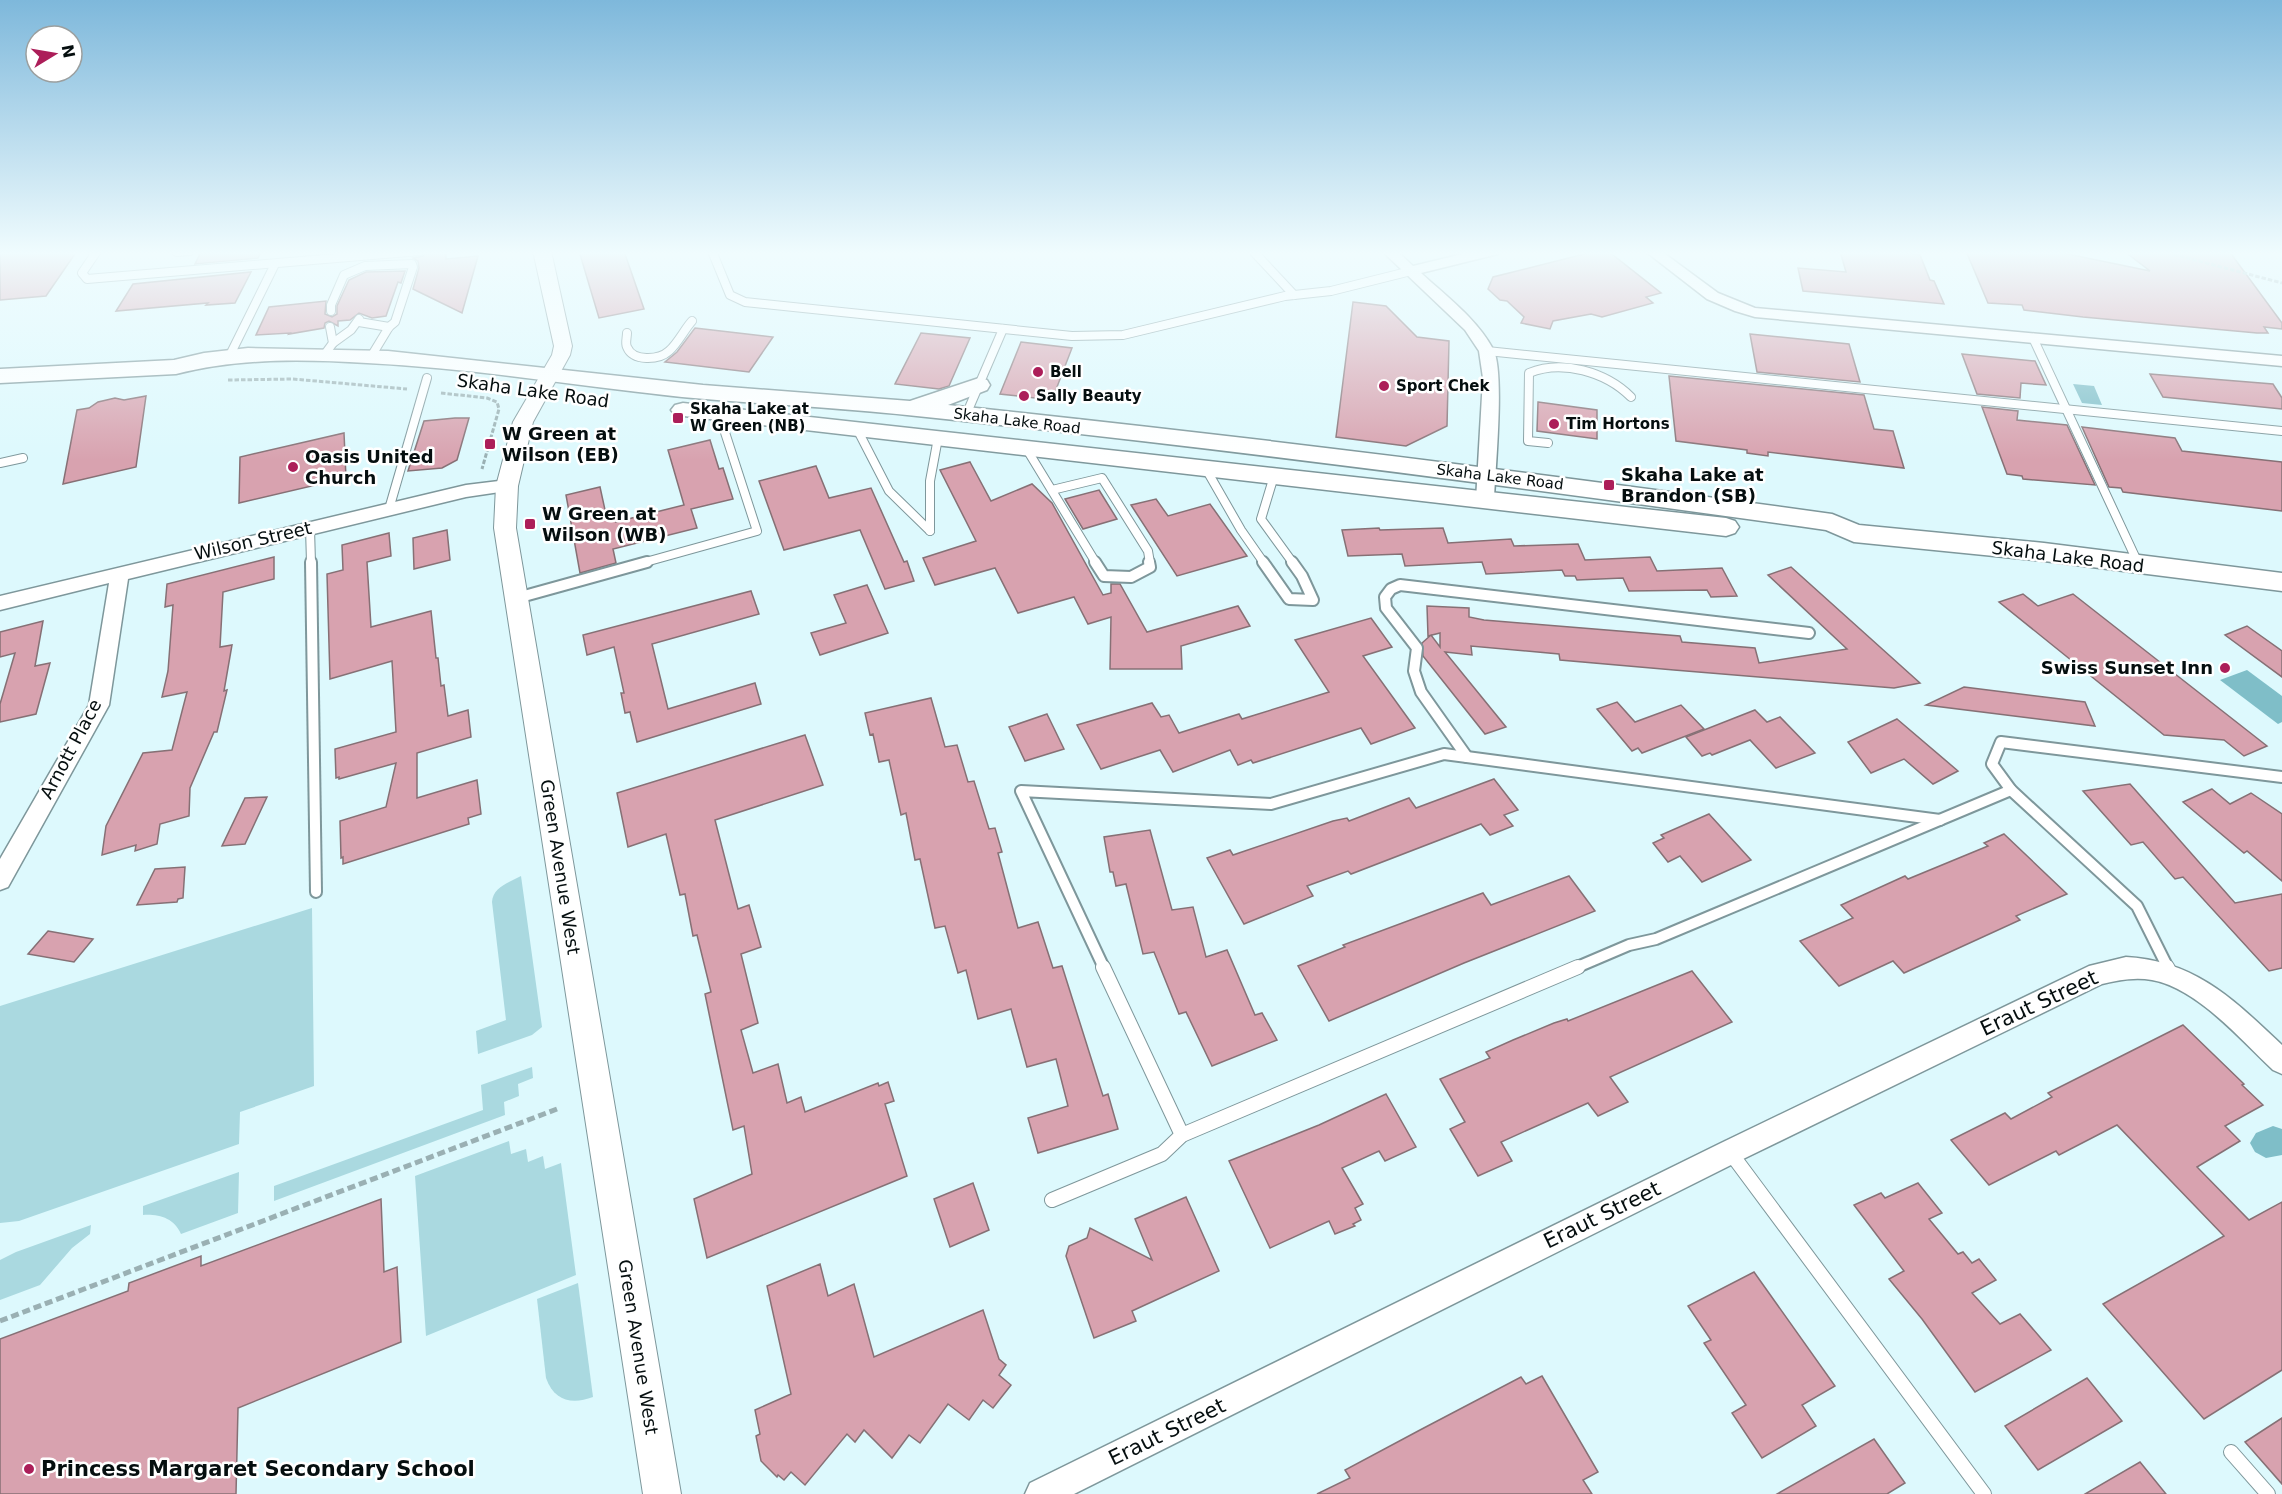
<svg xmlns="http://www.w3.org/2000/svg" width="2282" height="1494" viewBox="0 0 2282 1494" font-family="'DejaVu Sans',sans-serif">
  <rect width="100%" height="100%" fill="#ddf9fd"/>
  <g fill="#aad9e0">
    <path d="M 521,876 L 542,1027 L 532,1035 L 478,1054 L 476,1031 L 506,1020 L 492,902 C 493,887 508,883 521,876 Z"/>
    <polygon points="312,908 314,1086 240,1112 239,1144 19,1221 0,1223 0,1006"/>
    <polygon points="532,1067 533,1078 518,1084 519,1096 504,1102 505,1115 274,1201 274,1186 483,1110 481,1085"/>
    <polygon points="509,1141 511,1154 526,1149 528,1162 543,1156 545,1169 561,1163 576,1275 426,1336 415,1176"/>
    <path d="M 239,1172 L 238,1213 L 181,1234 C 174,1218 159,1214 143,1215 L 143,1206 Z"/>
    <polygon points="91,1225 90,1234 72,1248 40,1285 0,1300 0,1260 16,1252"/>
    <path d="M 578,1283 L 593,1397 C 572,1405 554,1401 546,1378 L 537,1299 Z"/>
  </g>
  <g fill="#7fbec8">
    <polygon points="2073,384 2094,386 2102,405 2082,403"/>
    <polygon points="2247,670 2282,696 2282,722 2278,724 2220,680"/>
    <polygon points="2273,1126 2282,1129 2282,1155 2266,1158 2255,1152 2250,1143 2256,1133"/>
  </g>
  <g fill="#d8a2af" stroke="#867075" stroke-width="1.5">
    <polygon points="0,251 77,251 46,296 0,300"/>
    <polygon points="234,251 261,251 258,258 195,264 200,254"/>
    <polygon points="426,251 446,251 446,259 478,256 462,313 413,289 419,268 418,261 413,258 423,256"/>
    <polygon points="579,251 624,251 644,309 599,318"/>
    <polygon points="1596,251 1608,251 1661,293 1646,297 1653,303 1602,317 1591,314 1553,321 1550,329 1521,323 1524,317 1507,301 1500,300 1488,289 1493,277"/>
    <polygon points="1840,251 1896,251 1920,255 1930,280 1934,281 1944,304 1803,291 1798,268 1846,272"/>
    <polygon points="1966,251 2053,251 2150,271 2124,251 2229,251 2282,323 2282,329 2264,327 2268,333 2257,333 2083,317 2024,310 2022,305 1988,303"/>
    <polygon points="405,271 401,283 398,282 386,316 372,318 359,313 350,320 338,321 338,326 329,321 325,323 324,328 289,334 290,333 256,335 269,307 326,301 325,314 332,317 337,314 337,306 349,280 366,272"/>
    <polygon points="251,272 235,303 206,305 208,303 116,311 133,284"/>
    <polygon points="1353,302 1386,306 1417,337 1449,341 1447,426 1406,446 1336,437"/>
    <polygon points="695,328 773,337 749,372 665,362 677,352"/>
    <polygon points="921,333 970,338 949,386 939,389 895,384"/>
    <polygon points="1750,334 1849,344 1860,382 1757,372"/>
    <polygon points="1021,342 1072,348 1052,400 1000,394"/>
    <polygon points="1962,354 2035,361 2046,385 2021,383 2020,398 1977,394"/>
    <polygon points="2150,374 2273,384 2282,398 2282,409 2163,397"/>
    <polygon points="1669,376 1864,395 1874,429 1893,431 1904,468 1768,452 1768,456 1747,453 1747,450 1676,441"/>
    <polygon points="146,396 136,467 63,484 77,410 89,408 98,402 115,398 124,400"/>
    <polygon points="1538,402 1597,410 1597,439 1537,431"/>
    <polygon points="1982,407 2018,411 2017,420 2067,425 2095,485 2023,479 2022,476 2007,474"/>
    <polygon points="455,418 469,418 457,460 442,468 408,471 424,421"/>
    <polygon points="2082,427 2175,438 2182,451 2282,462 2282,511 2123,492 2121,488 2109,487"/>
    <polygon points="344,433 346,478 239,503 240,457"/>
    <polygon points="710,440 719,469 723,468 733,499 691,509 697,528 613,549 616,563 580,573 566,495 600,487 607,519 615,516 616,522 684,505 668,450"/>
    <polygon points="970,462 991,501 1032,484 1052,503 1103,595 1111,593 1111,584 1120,584 1147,632 1238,606 1250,626 1181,646 1182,669 1110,669 1111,617 1088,624 1074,597 1018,613 995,568 935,585 923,558 976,541 940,470"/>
    <polygon points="816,466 829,498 871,488 904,562 907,561 914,581 885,589 860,530 784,550 759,481"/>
    <polygon points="1099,490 1117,519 1083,529 1065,499"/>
    <polygon points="1156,499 1168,516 1210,504 1247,556 1177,576 1131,505"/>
    <polygon points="1379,528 1380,530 1443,528 1448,543 1511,539 1514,546 1578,544 1585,560 1650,557 1657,571 1722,568 1737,596 1711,597 1707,590 1629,591 1623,578 1577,580 1575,576 1565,576 1562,570 1486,574 1482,562 1405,566 1402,554 1348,556 1342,530"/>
    <polygon points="447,530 450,560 414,569 413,538"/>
    <polygon points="389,533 391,556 367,562 371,627 431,611 436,658 438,658 441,686 444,685 448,716 468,710 471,737 417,753 417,798 477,780 481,814 468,818 469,824 343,864 343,857 341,858 340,821 386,807 396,763 339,779 339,777 336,778 335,749 396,732 392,661 330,679 327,574 343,570 342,545"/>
    <polygon points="274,557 274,579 223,592 220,647 232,645 224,691 227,690 217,732 214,732 190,788 189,816 160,824 157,844 135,851 136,845 102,855 106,826 143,753 172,750 187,692 162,697 168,671 173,605 165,607 167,584"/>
    <polygon points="1791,567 1920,683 1894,688 1674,670 1560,660 1559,654 1471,646 1472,655 1445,652 1506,727 1485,734 1423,656 1422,643 1431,635 1440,647 1440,633 1428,636 1427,606 1469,608 1469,617 1484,620 1680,636 1682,642 1755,648 1759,663 1847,649 1768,575"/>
    <polygon points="867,585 888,633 820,655 811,633 846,623 834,595"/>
    <polygon points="751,591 759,614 652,644 668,709 755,683 761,704 637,742 630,712 625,713 621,693 624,693 614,647 587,655 583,635"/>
    <polygon points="2023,594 2038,606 2073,594 2267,746 2244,756 2224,740 2164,735 1999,602"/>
    <polygon points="1371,618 1392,647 1363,656 1415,728 1371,744 1361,728 1253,763 1251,760 1238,765 1230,750 1173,772 1160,750 1101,769 1077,725 1152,703 1161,717 1169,715 1179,733 1239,714 1242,719 1329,692 1295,640"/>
    <polygon points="43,621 35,666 50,663 36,714 0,722 0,704 15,653 0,657 0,632"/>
    <polygon points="2247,626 2282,651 2282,677 2225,635"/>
    <polygon points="1964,687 2085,702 2095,726 1926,705"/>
    <polygon points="931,698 945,747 957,745 968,782 974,781 989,829 995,828 1002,852 998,853 1018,928 1038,922 1053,968 1062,966 1103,1096 1108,1094 1118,1129 1038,1153 1028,1118 1068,1106 1056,1059 1027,1067 1011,1009 978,1019 966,970 958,973 945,926 935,928 920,859 915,860 906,813 901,815 889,760 879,762 873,734 870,735 865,713"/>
    <polygon points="1617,702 1635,722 1681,705 1704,729 1642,753 1638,748 1632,751 1597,709"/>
    <polygon points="1755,710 1767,722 1780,717 1815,753 1776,768 1750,740 1712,755 1710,753 1702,756 1686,737"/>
    <polygon points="1047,714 1064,749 1025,761 1009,727"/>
    <polygon points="1897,719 1958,771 1933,784 1904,759 1871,773 1848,742"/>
    <polygon points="805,735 823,785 715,820 738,909 749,905 761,947 741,954 758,1023 741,1030 753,1073 778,1064 787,1103 801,1097 805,1112 878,1083 879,1086 888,1082 894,1101 885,1104 907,1176 707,1258 694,1199 752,1174 744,1126 733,1130 705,994 711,992 697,935 693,936 685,894 680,895 666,834 628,847 617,793"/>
    <polygon points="1494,779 1518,810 1504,815 1513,826 1490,835 1481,824 1351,874 1348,871 1307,886 1313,896 1244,924 1207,858 1230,850 1233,855 1333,821 1347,818 1349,821 1409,798 1416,808"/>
    <polygon points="2130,784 2235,903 2282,894 2282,968 2269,971 2183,877 2175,879 2143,842 2131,845 2083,791"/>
    <polygon points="2212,789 2230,804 2251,793 2282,814 2282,881 2247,851 2244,853 2183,802"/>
    <polygon points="267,797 245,844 222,846 245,798"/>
    <polygon points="1709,814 1751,860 1702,882 1680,856 1668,862 1653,843 1664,838 1661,835"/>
    <polygon points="1150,830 1172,910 1193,907 1206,957 1227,950 1255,1015 1262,1013 1277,1040 1212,1066 1186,1012 1179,1014 1154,952 1143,954 1126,884 1116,886 1113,872 1110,872 1104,837"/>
    <polygon points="2004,834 2067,894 2016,916 2020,920 1904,973 1893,961 1839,986 1800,941 1853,918 1841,905 1905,876 1908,879 1988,846 1984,843"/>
    <polygon points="185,867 183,898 178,899 177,902 137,905 155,869"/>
    <polygon points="1569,876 1595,911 1464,963 1329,1021 1298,966 1345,947 1343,945 1483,893 1491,905"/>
    <polygon points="48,931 93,939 74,962 28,954"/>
    <polygon points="1692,971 1732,1022 1610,1077 1628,1102 1598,1116 1588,1103 1501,1142 1512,1161 1478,1176 1450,1129 1465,1122 1440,1079 1490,1058 1486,1052 1513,1040 1554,1023 1567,1019 1568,1021"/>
    <polygon points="2183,1025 2244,1084 2242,1085 2263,1105 2225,1126 2240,1141 2197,1167 2249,1220 2282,1202 2282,1370 2204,1419 2103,1304 2224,1236 2117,1125 2059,1155 2056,1151 1989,1185 1951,1140 2005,1113 2011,1119 2052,1097 2048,1093"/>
    <polygon points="1386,1094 1416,1147 1385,1161 1379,1151 1342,1168 1363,1204 1355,1208 1361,1220 1353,1224 1355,1226 1335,1234 1329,1221 1270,1248 1229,1161 1319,1125"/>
    <polygon points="973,1183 989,1230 950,1247 934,1199"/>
    <polygon points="1918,1183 1942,1213 1929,1219 1958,1254 1963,1252 1972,1263 1979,1259 1996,1280 1972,1293 2000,1324 2020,1314 2051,1350 1975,1392 1922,1319 1889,1279 1904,1271 1854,1205 1881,1193 1885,1198"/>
    <polygon points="1186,1197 1219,1271 1132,1311 1136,1321 1094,1338 1066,1256 1069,1246 1087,1238 1090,1228 1152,1260 1135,1219"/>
    <polygon points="381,1199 384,1272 397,1267 401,1342 238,1408 236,1494 0,1494 0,1339 128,1291 129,1283 201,1256 201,1266"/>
    <polygon points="820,1264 828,1296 854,1284 874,1357 983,1310 999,1359 1006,1365 999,1375 1011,1385 993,1408 983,1400 969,1420 948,1404 920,1443 909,1435 892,1458 864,1430 855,1442 847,1434 805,1485 791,1472 784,1480 778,1475 777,1477 761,1461 756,1436 760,1434 755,1410 791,1394 767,1286"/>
    <polygon points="1754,1272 1835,1386 1802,1405 1816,1426 1762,1458 1732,1413 1746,1405 1704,1343 1711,1340 1688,1306"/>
    <polygon points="1542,1376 1598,1472 1583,1480 1592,1494 1317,1494 1350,1478 1345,1470 1420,1430 1521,1377 1526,1384"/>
    <polygon points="2087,1378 2122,1421 2038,1470 2005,1426"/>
    <polygon points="2282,1418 2282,1484 2245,1442"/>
    <polygon points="1874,1439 1905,1483 1887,1494 1777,1494"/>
    <polygon points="2140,1462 2166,1494 2085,1494"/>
  </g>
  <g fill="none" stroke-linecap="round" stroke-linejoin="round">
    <defs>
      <g id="service-far2">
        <polyline points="97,251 82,273 87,279 420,251"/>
        <polyline points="712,251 730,295 745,302 1072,336 1123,335 1285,296 1331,291 1411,271"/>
        <polyline points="1253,251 1294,295"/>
        <polyline points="177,252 190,251"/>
        <polyline points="331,311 331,305 344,275 365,266 412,264 413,267 395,322 389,327 372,355"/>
        <polyline points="359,322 389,327"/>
        <path d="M 627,333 C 627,338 625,343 627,347 C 633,362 659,360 669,351 C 678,343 684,330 692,321"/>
        <polyline points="2033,338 2138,563"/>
        <polyline points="333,343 351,330 359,319"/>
        <polyline points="1487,351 2282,431"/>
        <polyline points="325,354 333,343 330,327"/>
        <polyline points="229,357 275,264"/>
        <polyline points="966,415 1003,329"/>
        <polyline points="857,429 889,491 930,531"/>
        <path d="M 1548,443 L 1528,441 L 1529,373 C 1562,359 1606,372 1631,397"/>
        <polyline points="1026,448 1096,563"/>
        <polyline points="0,463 23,458"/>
        <polyline points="1206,469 1241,530 1264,563"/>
        <polyline points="1274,476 1261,519 1293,563"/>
        <polyline points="1052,490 1102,478 1148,551 1150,563"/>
        <polyline points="389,509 427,378"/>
        <polyline points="310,528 311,563"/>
        <polyline points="930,531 930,481 938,438"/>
        <polyline points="642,563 757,531 719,414"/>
      </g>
      <g id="service-far1">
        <polyline points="311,562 316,892"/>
        <polyline points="1095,562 1104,576 1131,577 1150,567 1149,562"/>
        <polyline points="1263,562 1289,599 1313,600 1302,576 1292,562"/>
        <polyline points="2137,562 2139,566"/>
        <polyline points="517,598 647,562"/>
        <polyline points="1467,757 1421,692 1414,671 1417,648 1386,608 1385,597 1391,589 1400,585 1809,633"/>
        <polyline points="1104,968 1021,791 1271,804 1444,754 1940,820"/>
        <polyline points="1575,968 1629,945 1656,939 2011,790"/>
        <polyline points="2168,968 2137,906 2011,790 1992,764 2001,742 2282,777"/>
      </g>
      <g id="service">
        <polyline points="1103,967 1182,1135"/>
        <polyline points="2167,967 2170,973"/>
        <polyline points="1730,1152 1984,1494"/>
        <polyline points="1052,1200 1162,1154 1182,1135 1578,967"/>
        <polyline points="2231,1452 2268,1494"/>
      </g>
      <g id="minor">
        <path d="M 1382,251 L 1397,251 L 1413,266 L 1475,251 L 1500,251 L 1498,254 L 1421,273 C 1446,296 1477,319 1493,349 C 1505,370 1495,471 1494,500 L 1491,504 L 1479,504 L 1476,500 L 1483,378 L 1479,351 L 1465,330 Z"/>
        <polygon points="1645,251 1661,251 1718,293 1755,308 2282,356 2282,366 1755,317 1735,311 1707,299"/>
        <polygon points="507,480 513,482 516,486 513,490 466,497 128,579 109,705 8,887 0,890 0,859 89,705 109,583 0,610 0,596 466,485"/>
        <path d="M 2126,957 C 2196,961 2234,1000 2282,1045 L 2282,1074 L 2273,1070 C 2241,1040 2197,988 2152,980 C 2135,977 2119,980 2102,984 L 1739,1161 L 1074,1494 L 1025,1494 L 1030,1483 L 1721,1143 L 2089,966 Z"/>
      </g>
      <polygon id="tertiary" points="533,251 551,251 572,346 570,355 533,422 518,486 516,528 681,1494 643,1494 494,528 496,486 513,422 552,355 554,346"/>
      <g id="secondary">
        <path d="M 248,348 L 388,351 L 703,385 L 910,401 L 979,378 L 987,380 L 990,385 L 987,390 L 948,405 C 1243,436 1538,473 1832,514 L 1859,525 L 2044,543 L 2282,573 L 2282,591 L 2044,561 L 1854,542 L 1826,530 C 1520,487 1214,447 907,415 C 832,407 757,404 682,397 C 577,386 472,368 367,363 C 302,359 239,358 176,374 L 0,383 L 0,369 L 174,360 L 204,353 Z"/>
        <polygon points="683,403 1726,518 1735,521 1739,527 1735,533 1726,536 675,415 671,410 675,405"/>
      </g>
    </defs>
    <use href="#service-far2" stroke="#7e979b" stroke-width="10"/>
    <use href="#service-far1" stroke="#7e979b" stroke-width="14"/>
    <use href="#service" stroke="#7e979b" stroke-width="16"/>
    <use href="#minor" stroke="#7e979b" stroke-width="3"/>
    <use href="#tertiary" stroke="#7e979b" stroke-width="2"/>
    <use href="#secondary" stroke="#7e979b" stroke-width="3"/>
    <g stroke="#9ab0b3" stroke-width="3" stroke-dasharray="4.5 2" stroke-linecap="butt">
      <polyline points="2161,251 2282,283"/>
      <polyline points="228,380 293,379 407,389"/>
      <polyline points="441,393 487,398 497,402 499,409 482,469"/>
    </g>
    <polyline stroke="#9ab0b3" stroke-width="5" stroke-dasharray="8 4" stroke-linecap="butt" points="0,1321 557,1109"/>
    <use href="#service-far2" stroke="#fff" stroke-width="8"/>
    <use href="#service-far1" stroke="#fff" stroke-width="10"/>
    <use href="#service" stroke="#fff" stroke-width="14"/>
    <use href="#minor" fill="#fff" fill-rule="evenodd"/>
    <use href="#tertiary" fill="#fff" fill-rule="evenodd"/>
    <use href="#secondary" fill="#fff" fill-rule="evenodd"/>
  </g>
  <linearGradient id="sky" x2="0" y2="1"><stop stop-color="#7eb8db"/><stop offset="0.55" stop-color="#f0fcfe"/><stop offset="1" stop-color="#f0fcfe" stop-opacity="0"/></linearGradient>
  <rect width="2282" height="460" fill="url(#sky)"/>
  <g fill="#ac1e59" stroke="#fff" stroke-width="2">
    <circle cx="1038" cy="372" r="6"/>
    <circle cx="1384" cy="386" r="6"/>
    <circle cx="1024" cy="396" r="6"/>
    <rect x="672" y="412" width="12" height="12" rx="3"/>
    <circle cx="1554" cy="424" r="6"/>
    <rect x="484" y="438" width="12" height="12" rx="3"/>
    <circle cx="293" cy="467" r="6"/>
    <rect x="1603" y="479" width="12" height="12" rx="3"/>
    <rect x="524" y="518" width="12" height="12" rx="3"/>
    <circle cx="2225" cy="668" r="6"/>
    <circle cx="29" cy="1469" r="6"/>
  </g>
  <g text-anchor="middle" stroke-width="5" stroke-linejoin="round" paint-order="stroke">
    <g font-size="15" font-weight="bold" fill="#050e0f" stroke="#fff" text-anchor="start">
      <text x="1050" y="377">Bell</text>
      <text x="1396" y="391">Sport Chek</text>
      <text x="1036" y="401">Sally Beauty</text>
      <text x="690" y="414">Skaha Lake at<tspan x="690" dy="17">W Green (NB)</tspan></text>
      <text x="1566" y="429">Tim Hortons</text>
    </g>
    <g font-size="15" fill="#050e0f" stroke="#fff">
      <text transform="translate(1017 421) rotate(7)" y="5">Skaha Lake Road</text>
      <text transform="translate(1500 477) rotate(7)" y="5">Skaha Lake Road</text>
    </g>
    <g font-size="18" fill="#050e0f" stroke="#fff">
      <text transform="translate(533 391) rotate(8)" y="6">Skaha Lake Road</text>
      <text transform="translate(253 541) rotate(-13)" y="6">Wilson Street</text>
      <text transform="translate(2068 557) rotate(7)" y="6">Skaha Lake Road</text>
      <text transform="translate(71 749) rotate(-62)" y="6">Arnott Place</text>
      <text transform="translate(560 867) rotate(81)" y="6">Green Avenue West</text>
      <text transform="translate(638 1347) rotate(81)" y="6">Green Avenue West</text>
    </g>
    <g font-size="18" font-weight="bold" fill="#050e0f" stroke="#fff" text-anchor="start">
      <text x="502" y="440">W Green at<tspan x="502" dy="21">Wilson (EB)</tspan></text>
      <text x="305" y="463">Oasis United<tspan x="305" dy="21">Church</tspan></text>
      <text x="1621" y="481">Skaha Lake at<tspan x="1621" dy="21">Brandon (SB)</tspan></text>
      <text x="542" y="520">W Green at<tspan x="542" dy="21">Wilson (WB)</tspan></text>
      <text x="2213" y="674" text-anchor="end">Swiss Sunset Inn</text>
    </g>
    <g font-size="21" fill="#050e0f" stroke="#fff">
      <text transform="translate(2039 1003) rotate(-25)" y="7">Eraut Street</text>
      <text transform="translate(1602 1215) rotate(-26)" y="7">Eraut Street</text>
      <text transform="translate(1167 1432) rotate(-26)" y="7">Eraut Street</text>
    </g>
    <g font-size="21" font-weight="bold" fill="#050e0f" stroke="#fff" text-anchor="start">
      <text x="41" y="1476">Princess Margaret Secondary School</text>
    </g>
  </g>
  <g transform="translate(54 54) rotate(79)"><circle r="28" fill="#ffffff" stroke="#9b9f9f" stroke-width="1.5"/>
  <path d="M0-4.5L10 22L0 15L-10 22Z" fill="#ac1e59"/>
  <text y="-9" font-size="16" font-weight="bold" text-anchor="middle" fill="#050e0f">N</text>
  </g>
</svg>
